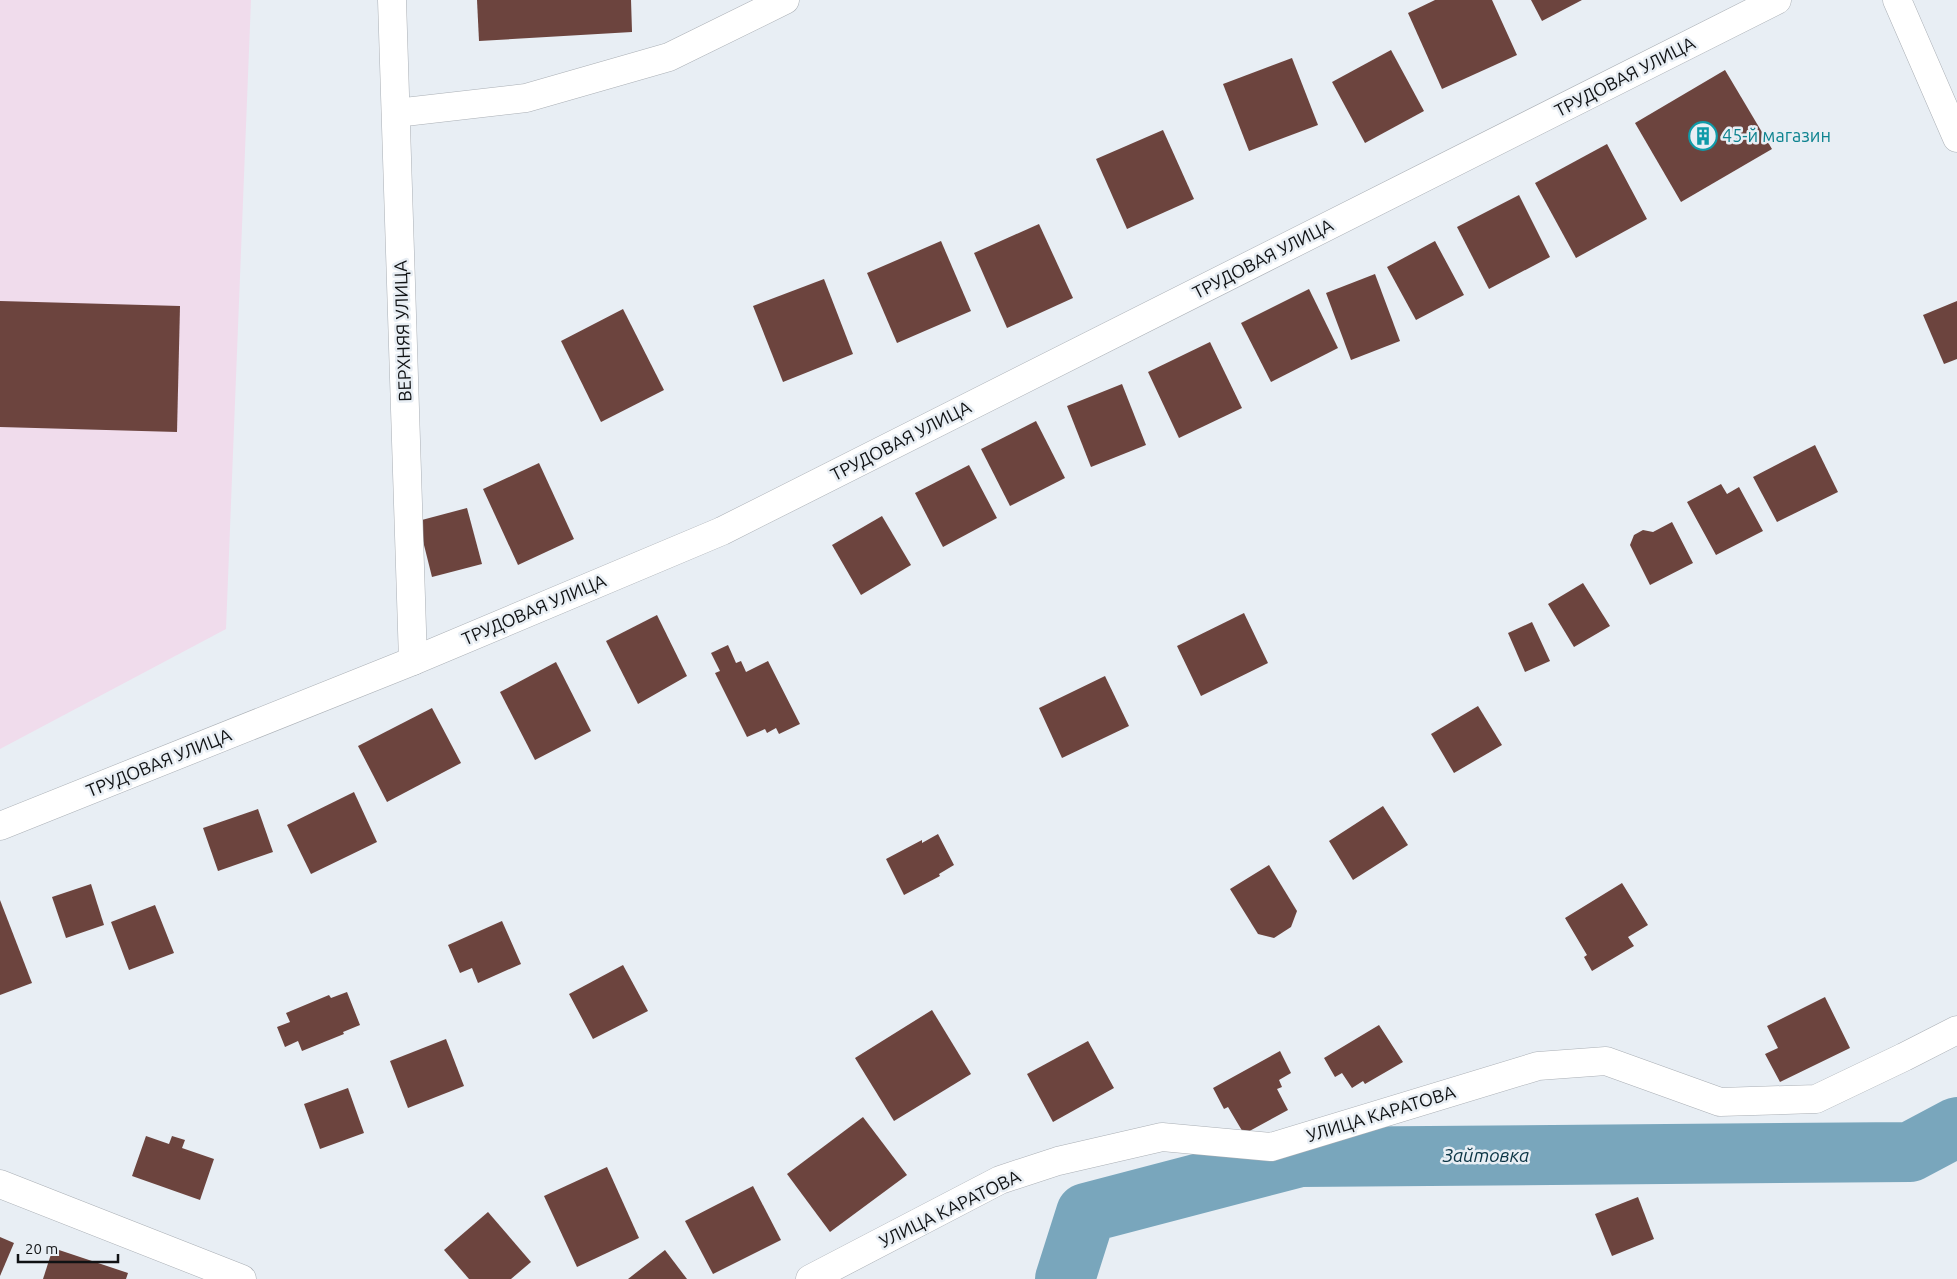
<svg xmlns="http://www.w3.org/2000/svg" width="1957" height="1279" viewBox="0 0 1957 1279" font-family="Ubuntu,sans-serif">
  <rect width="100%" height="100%" fill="#e8eef4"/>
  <polygon fill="#f0dcec" points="0,0 251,0 226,629 0,749"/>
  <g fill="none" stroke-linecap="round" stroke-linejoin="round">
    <polyline stroke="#79a6bc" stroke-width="60" points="1065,1279 1086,1213 1300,1157 1910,1152 1957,1127"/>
  </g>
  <g fill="#6c443e">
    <polygon points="477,0 631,0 632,32 479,41"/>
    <polygon points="1435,0 1492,0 1517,55 1442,89 1408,13"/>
    <polygon points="1531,0 1582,0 1542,21"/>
    <polygon points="1391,50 1424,111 1365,143 1332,82"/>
    <polygon points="1292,58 1318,125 1249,151 1223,84"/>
    <polygon points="1725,70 1772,149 1681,202 1635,123"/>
    <polygon points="1163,130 1194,199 1127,229 1096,159"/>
    <polygon points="1607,144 1647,219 1576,258 1535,183"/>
    <polygon points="1519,195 1550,257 1489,289 1457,227"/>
    <polygon points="1039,224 1073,298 1007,328 974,253"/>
    <polygon points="941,241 971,311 897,343 867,273"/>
    <polygon points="1435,241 1464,295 1416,320 1387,267"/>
    <polygon points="1375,274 1400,341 1351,360 1326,293"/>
    <polygon points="824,279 853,354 783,382 753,306"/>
    <polygon points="1309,289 1338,348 1271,382 1241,323"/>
    <polygon points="0,301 180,306 177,432 0,427"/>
    <polygon points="1957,301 1957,359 1944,364 1923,315"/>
    <polygon points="623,309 664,390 601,422 561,341"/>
    <polygon points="1210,342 1242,408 1179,438 1148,372"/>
    <polygon points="1122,384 1146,445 1091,467 1067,406"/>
    <polygon points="1036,421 1065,478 1010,506 981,449"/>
    <polygon points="1815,445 1838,492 1777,522 1753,477"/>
    <polygon points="539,463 574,539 518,565 483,489"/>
    <polygon points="969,465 997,518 943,547 915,493"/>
    <polygon points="1721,484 1727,494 1739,487 1763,531 1716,555 1687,502"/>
    <polygon points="467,508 482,564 432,577 418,521"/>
    <polygon points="882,516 911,565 861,595 832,545"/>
    <polygon points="1672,522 1693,563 1650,585 1630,545 1634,535 1643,530 1653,532"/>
    <polygon points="1583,583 1610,626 1574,647 1548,604"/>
    <polygon points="1244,613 1268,663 1201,696 1177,646"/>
    <polygon points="657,615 687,676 638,704 606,641"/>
    <polygon points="1532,622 1550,661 1525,672 1508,633"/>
    <polygon points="728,645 736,663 741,661 746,672 768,661 800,724 779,734 776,728 767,733 765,729 747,737 715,673 720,671 711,653"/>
    <polygon points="556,662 591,731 535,760 500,692"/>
    <polygon points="1105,676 1129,726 1062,758 1039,708"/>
    <polygon points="1478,706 1502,745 1454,773 1431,734"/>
    <polygon points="432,708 461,763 387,802 358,746"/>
    <polygon points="354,792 377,842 311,874 287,825"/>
    <polygon points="1383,806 1408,845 1353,880 1329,841"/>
    <polygon points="258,809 273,852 218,871 203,828"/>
    <polygon points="938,834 954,865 939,874 940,876 904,895 886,859 922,840 922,843"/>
    <polygon points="1269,865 1297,911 1291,927 1274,938 1258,934 1230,889"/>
    <polygon points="1622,883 1648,925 1628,937 1634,946 1592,971 1584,957 1587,955 1565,918"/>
    <polygon points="91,884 104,925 66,938 52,897"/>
    <polygon points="0,900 32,983 0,995"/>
    <polygon points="155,905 174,953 129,970 111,922"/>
    <polygon points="502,921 521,964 478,983 472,968 460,973 448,945"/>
    <polygon points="623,965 648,1011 593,1039 569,994"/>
    <polygon points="347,992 360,1025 343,1032 344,1034 302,1051 298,1041 285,1047 277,1027 290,1022 286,1013 329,995 331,998"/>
    <polygon points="1825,997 1850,1048 1780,1082 1765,1054 1778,1048 1767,1026"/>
    <polygon points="932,1010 971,1074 894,1121 855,1058"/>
    <polygon points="1379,1025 1403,1062 1365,1084 1363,1081 1352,1088 1342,1073 1335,1077 1324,1058"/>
    <polygon points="446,1039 464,1086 408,1108 390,1061"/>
    <polygon points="1088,1041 1114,1088 1053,1122 1027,1074"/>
    <polygon points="1280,1051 1291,1073 1279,1080 1282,1087 1277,1089 1288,1110 1244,1134 1228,1107 1224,1109 1213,1088"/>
    <polygon points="348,1088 364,1133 320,1149 304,1104"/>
    <polygon points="863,1117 907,1175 830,1232 787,1174"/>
    <polygon points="146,1136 169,1144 172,1136 185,1140 182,1148 214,1159 200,1200 132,1176"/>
    <polygon points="607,1167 639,1238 577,1267 544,1196"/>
    <polygon points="753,1186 781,1240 713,1274 685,1221"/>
    <polygon points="1638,1197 1654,1239 1612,1256 1595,1214"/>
    <polygon points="488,1212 531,1262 511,1279 469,1279 444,1250"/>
    <polygon points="0,1237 14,1243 0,1276"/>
    <polygon points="53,1248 128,1273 126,1279 43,1279"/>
    <polygon points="665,1250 687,1279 628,1279"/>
  </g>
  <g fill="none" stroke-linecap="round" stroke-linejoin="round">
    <defs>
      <g id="minor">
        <polyline points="392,0 413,661"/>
        <polyline points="1897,0 1957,138"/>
        <polyline points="396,113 526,98 669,57 785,0"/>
        <polyline points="0,826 413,661 722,531 1777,0"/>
        <polyline points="810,1279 1000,1180 1058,1161 1162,1137 1271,1147 1538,1066 1606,1061 1720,1102 1816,1099 1904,1057 1957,1030"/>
      </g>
      <polyline id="secondary" points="0,1184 242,1279"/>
    </defs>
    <use href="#minor" stroke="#aaafb5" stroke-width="29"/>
    <use href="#secondary" stroke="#aaafb5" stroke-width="29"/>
    <use href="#minor" stroke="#fff" stroke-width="28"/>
    <use href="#secondary" stroke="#fff" stroke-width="28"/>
  </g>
  <defs>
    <symbol id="building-ring" viewBox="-11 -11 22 22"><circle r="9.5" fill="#e8eef4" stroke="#0f9aa8" stroke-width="1.5"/><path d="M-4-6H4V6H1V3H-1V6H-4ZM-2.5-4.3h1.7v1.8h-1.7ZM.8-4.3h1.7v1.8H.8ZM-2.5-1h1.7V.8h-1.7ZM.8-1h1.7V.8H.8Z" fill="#0f9aa8"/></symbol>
  </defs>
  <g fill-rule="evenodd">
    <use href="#building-ring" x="1687" y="120" width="32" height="32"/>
  </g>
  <g text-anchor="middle" stroke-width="5" stroke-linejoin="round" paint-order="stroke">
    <g font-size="18" fill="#101214" stroke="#e8eef4">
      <text transform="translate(1625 77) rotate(-27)" y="6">ТРУДОВАЯ УЛИЦА</text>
      <text transform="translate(1263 259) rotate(-27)" y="6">ТРУДОВАЯ УЛИЦА</text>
      <text transform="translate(403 331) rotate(-92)" y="6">ВЕРХНЯЯ УЛИЦА</text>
      <text transform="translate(901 441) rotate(-27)" y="6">ТРУДОВАЯ УЛИЦА</text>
      <text transform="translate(534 610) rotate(-23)" y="6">ТРУДОВАЯ УЛИЦА</text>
      <text transform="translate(159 763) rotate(-22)" y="6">ТРУДОВАЯ УЛИЦА</text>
      <text transform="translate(1381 1114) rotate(-17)" y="6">УЛИЦА КАРАТОВА</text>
      <text transform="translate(950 1209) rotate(-26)" y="6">УЛИЦА КАРАТОВА</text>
    </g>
    <g font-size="18" fill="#0d838f" stroke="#e8eef4" text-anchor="start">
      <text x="1722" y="142">45-й магазин</text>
    </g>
    <g font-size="19" font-style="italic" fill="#0c3545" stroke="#e8eef4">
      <text x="1486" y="1162">Зайтовка</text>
    </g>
  </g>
  <path d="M18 1254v8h100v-8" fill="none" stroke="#101214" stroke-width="2.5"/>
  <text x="25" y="1254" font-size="15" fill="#101214" stroke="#e8eef4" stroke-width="4" paint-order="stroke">20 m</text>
</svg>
